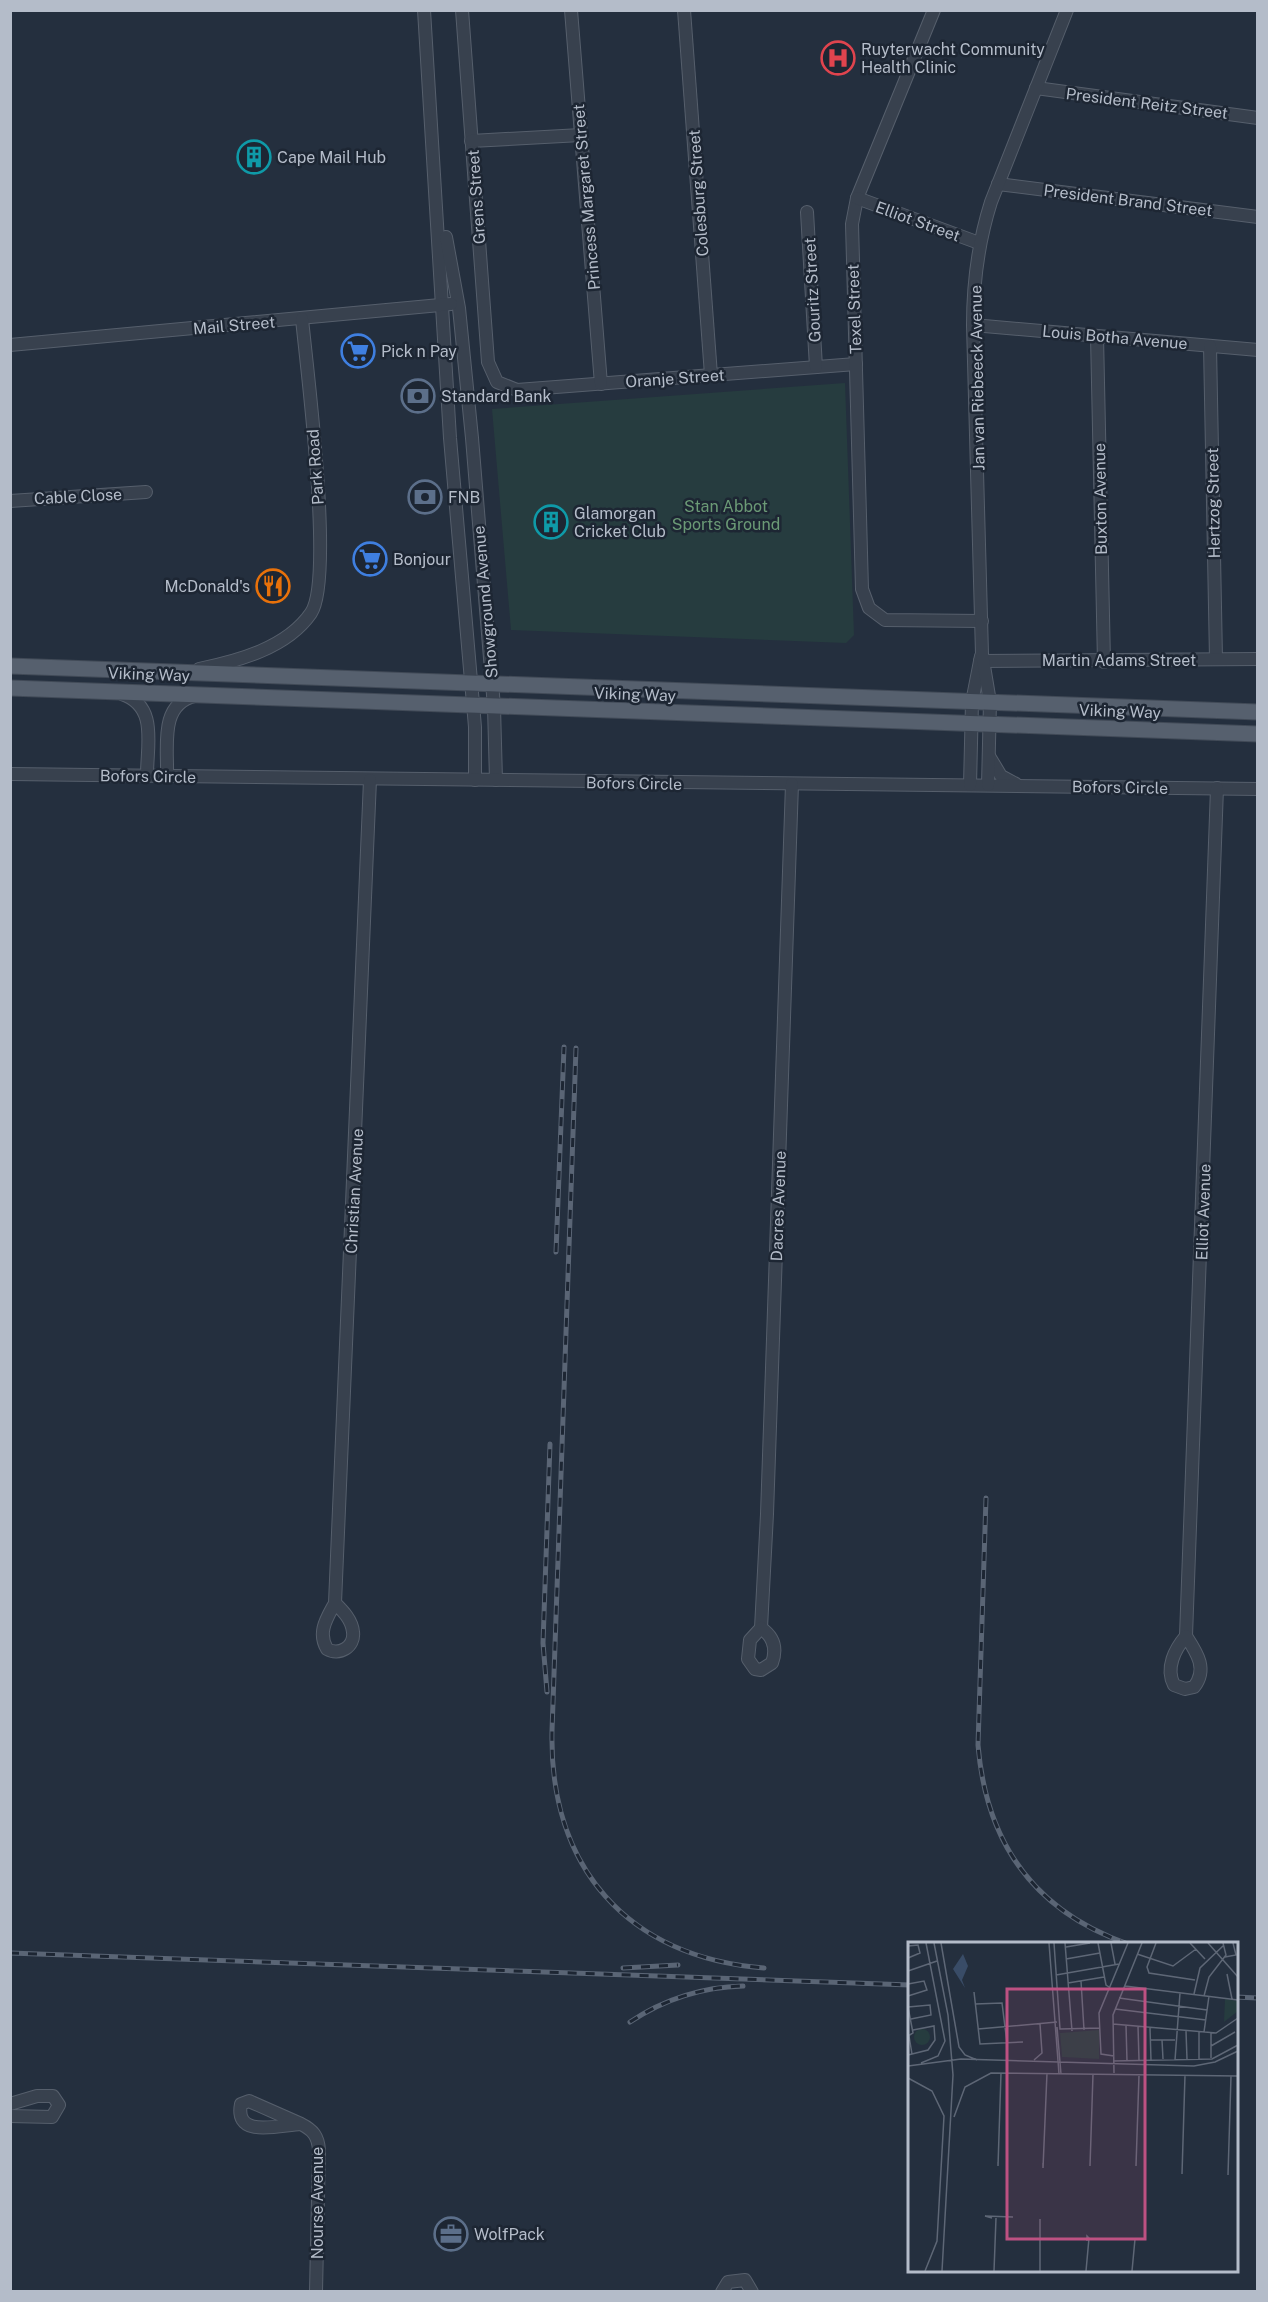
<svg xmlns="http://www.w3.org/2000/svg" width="1268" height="2302" viewBox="0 0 1268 2302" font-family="'Public Sans',sans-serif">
  <rect width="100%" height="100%" fill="#242f3e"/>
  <polygon fill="#263c3f" points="845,383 854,635 846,643 511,630 492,409"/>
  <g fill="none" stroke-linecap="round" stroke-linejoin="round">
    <defs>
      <g id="minor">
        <polyline points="424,10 450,438 475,727 475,780"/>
        <polyline points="462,10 488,362 497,382 517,390 856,364"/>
        <polyline points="571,10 601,384"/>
        <polyline points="684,10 711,375"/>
        <polyline points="934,10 857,198 852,224 862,589 869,608 885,620 982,621"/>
        <polyline points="1036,88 1258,118"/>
        <polyline points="471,141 581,135"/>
        <polyline points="998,184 1258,217"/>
        <polyline points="857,198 979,243"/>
        <polyline points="807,212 816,367"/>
        <polyline points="446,237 459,308 472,438 494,707 496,780"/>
        <polyline points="973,325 1258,350"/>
        <polyline points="1097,336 1104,662"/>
        <polyline points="10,345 451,304"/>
        <polyline points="1210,346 1216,659"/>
        <polyline points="10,501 146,492"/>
        <polyline points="980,661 1258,659"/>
        <path d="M 199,669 C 238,661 287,648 311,613 C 334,579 307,370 302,319"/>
        <path d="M 122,694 C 158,706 147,744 147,775"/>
        <polyline points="989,756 1001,776 1016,784"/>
        <polyline points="10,774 1258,789"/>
        <path d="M 167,776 C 168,747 159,704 195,696"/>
        <polyline points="970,785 972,702 981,656"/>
        <path d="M 988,785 L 990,702 L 982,654 L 973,325 C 973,281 978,243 991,202 L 1067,10"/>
        <path d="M 335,1603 C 343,1611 352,1620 353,1632 C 355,1647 339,1656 327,1649 C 317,1632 327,1618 335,1603 L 370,780"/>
        <polyline points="761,1628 767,1514 792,784"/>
        <path d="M 761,1628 C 774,1637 777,1649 772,1663 L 761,1670 L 755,1669 L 748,1659 L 750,1640 Z"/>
        <polyline points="1186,1636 1217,788"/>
        <path d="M 1186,1636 C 1197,1653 1208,1669 1194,1687 L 1185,1689 L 1174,1685 C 1165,1668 1175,1649 1186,1636 Z"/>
        <polyline points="10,2104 37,2096 53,2096 59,2105 52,2117 10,2116"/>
        <path d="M 301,2124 C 279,2125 234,2139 241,2104 L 249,2101 L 301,2124 C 313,2130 318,2136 319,2150 L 316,2292"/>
        <polyline points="722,2292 728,2282 745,2280 752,2292"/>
      </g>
      <g id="major">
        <polyline points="10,666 1258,712"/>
        <polyline points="10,688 1258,734"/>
      </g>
    </defs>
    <use href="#minor" stroke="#565f6c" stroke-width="14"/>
    <use href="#major" stroke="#414a57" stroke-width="17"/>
    <use href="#minor" stroke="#38414e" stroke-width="12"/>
    <use href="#major" stroke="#56606e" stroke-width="15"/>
    <defs>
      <g id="rail">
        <path d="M 576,1048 L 552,1731 C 549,1867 627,1957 764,1968"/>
        <polyline points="556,1252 564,1047"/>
        <path d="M 986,1498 L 978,1745 C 986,1842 1034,1911 1128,1944"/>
        <polyline points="547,1692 543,1643 550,1444"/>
        <polyline points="10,1953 910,1985"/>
        <polyline points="623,1968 678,1965"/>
        <polyline points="1236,1997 1258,1998"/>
        <path d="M 630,2022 C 663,2000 702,1987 743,1986"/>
      </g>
    </defs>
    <use href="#rail" stroke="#5a6575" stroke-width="5"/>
    <use href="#rail" stroke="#1d2633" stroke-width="3" stroke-dasharray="9" stroke-linecap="butt"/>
  </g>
  <defs>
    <symbol id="hospital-ring" viewBox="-11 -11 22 22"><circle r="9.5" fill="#1d2633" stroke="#e0444e" stroke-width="1.5"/><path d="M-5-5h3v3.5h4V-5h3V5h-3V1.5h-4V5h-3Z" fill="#e0444e"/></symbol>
    <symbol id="building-ring" viewBox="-11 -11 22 22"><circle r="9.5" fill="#1d2633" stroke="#0f9aa8" stroke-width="1.5"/><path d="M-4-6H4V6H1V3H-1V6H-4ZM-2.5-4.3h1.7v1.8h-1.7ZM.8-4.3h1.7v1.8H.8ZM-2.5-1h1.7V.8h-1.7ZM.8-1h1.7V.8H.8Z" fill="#0f9aa8"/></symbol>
    <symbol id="supermarket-ring" viewBox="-11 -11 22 22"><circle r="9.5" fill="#1d2633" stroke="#3f7fe0" stroke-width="1.5"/><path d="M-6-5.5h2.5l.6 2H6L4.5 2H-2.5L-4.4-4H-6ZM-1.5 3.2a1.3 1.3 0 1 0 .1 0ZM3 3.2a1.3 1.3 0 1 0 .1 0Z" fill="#3f7fe0"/></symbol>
    <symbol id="bank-ring" viewBox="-11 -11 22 22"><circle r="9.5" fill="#1d2633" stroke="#5c6f8a" stroke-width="1.5"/><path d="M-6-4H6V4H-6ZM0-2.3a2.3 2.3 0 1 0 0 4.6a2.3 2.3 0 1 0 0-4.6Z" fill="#5c6f8a"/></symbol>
    <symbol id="restaurant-ring" viewBox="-11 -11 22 22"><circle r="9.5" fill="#1d2633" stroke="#e8710a" stroke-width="1.5"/><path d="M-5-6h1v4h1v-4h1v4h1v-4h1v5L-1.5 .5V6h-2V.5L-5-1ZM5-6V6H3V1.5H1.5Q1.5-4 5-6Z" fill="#e8710a"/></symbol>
    <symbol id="office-ring" viewBox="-11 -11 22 22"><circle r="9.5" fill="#1d2633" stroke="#5c6f8a" stroke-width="1.5"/><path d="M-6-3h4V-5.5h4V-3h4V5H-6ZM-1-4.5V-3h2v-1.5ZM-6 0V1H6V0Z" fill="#5c6f8a"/></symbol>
  </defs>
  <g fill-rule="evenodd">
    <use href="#hospital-ring" x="819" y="39" width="38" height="38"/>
    <use href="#building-ring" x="235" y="138" width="38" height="38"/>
    <use href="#supermarket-ring" x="339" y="332" width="38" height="38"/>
    <use href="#bank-ring" x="399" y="377" width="38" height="38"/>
    <use href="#bank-ring" x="406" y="478" width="38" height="38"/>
    <use href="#building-ring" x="532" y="503" width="38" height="38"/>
    <use href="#supermarket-ring" x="351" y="540" width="38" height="38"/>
    <use href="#restaurant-ring" x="254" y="567" width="38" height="38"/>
    <use href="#office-ring" x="432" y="2215" width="38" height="38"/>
  </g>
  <g text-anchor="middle" stroke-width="5" stroke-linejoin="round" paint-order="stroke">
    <g font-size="16" fill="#b4bcc9" stroke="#1d2633" text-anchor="start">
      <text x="861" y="55">Ruyterwacht Community<tspan x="861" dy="18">Health Clinic</tspan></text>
      <text x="277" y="163">Cape Mail Hub</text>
      <text x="381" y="357">Pick n Pay</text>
      <text x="441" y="402">Standard Bank</text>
      <text x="448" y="503">FNB</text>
      <text x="574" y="519">Glamorgan<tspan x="574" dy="18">Cricket Club</tspan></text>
      <text x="393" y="565">Bonjour</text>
      <text x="250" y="592" text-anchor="end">McDonald's</text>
      <text x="474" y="2240">WolfPack</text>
    </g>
    <g font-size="16" fill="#b4bcc9" stroke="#1d2633">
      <text transform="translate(1147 103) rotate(7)" y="6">President Reitz Street</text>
      <text transform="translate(698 193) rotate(-94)" y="6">Colesburg Street</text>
      <text transform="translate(476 197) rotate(-94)" y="6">Grens Street</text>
      <text transform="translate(586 197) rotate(-95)" y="6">Princess Margaret Street</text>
      <text transform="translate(1128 200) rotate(7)" y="6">President Brand Street</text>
      <text transform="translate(918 221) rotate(20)" y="6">Elliot Street</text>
      <text transform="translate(812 290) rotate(-93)" y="6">Gouritz Street</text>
      <text transform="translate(854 309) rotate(-92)" y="6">Texel Street</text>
      <text transform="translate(234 325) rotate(-5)" y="6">Mail Street</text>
      <text transform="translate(1115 337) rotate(5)" y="6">Louis Botha Avenue</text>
      <text transform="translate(675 378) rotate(-4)" y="6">Oranje Street</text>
      <text transform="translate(977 378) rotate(-91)" y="6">Jan van Riebeeck Avenue</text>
      <text transform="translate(315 467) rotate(-94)" y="6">Park Road</text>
      <text transform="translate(78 496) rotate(-3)" y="6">Cable Close</text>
      <text transform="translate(1100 499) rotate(-91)" y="6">Buxton Avenue</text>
      <text transform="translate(1213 503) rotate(-91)" y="6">Hertzog Street</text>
      <text transform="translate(485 602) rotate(-95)" y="6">Showground Avenue</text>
      <text x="1119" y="666">Martin Adams Street</text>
      <text transform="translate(149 674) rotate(2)" y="6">Viking Way</text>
      <text transform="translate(635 694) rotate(2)" y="6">Viking Way</text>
      <text transform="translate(1120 711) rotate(2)" y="6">Viking Way</text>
      <text transform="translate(148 776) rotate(1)" y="6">Bofors Circle</text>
      <text transform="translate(634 783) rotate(1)" y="6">Bofors Circle</text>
      <text transform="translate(1120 787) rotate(1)" y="6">Bofors Circle</text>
      <text transform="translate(354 1191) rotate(-87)" y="6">Christian Avenue</text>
      <text transform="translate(778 1206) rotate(-88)" y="6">Dacres Avenue</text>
      <text transform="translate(1203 1212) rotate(-88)" y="6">Elliot Avenue</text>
      <text transform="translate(317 2203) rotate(-90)" y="6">Nourse Avenue</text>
    </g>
    <g font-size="16" fill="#6b9a76" stroke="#1d2633">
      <text x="726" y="512">Stan Abbot<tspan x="726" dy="18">Sports Ground</tspan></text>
    </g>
  </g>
  <g transform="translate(908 1942)">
    <rect width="330" height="330" fill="#242f3e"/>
    <path d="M 317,57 L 330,59 L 330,69 L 316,80 ZM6 95a8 8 0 1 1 16 0a8 8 0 1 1-16 0ZM 191,88 L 191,117 L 154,115 L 152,91 Z" fill="#263c3f"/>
    <path d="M 55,12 L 60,24 L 54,38 L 57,46 L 45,27 Z" fill="#394c67"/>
    <path fill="none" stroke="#5e6776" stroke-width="1.5" d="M 26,1 L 40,73 L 45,133 L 34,329M 33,1 L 51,105 L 57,113 L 69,118M 141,1 L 151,132M 146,1 L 152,87 L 192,86M 157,1 L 164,89M 190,1 L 198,43 L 201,45M 203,1 L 207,22M 248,1 L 239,25 L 241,31 L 287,38M 282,1 L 297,17M 300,1 L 330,35M 0,4 L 10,3 L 12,11 L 0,16M 158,5 L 182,1M 229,12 L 265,24 L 288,7M 317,15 L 328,13 L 325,1M 158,17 L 192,11M 0,29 L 29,19M 319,32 L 324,57M 148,33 L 211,22M 173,39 L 176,88M 160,41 L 196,35M 0,42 L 16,39 L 19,48 L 0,54M 217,44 L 330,58M 66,50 L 72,102 L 115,100M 286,52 L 292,26 L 316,3M 296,54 L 301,35 L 318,13 L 315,1M 211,56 L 299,68M 67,62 L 94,61 L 99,101M 0,65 L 22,63 L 23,73 L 3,77M 0,65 L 5,91 L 0,94M 207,67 L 298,78M 205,82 L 308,91 L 330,76M 218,83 L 219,119M 230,84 L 231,118M 149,85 L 153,132M 242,86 L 243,118M 70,87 L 149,80M 278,89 L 279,117M 296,90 L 301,54M 303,91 L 303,116M 1,94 L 4,112M 242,98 L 267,98M 254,98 L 255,117M 303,104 L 327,90M 0,113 L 20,108 L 27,98 L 26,84 L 5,88M 206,114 L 193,112 L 191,71 L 220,1M 291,117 L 291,90M 126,118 L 134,111 L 132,82M 267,118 L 272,51M 205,119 L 304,117 L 330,103M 13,121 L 30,114 L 37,99 L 18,1M 0,124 L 53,117 L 286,124 L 307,120 L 330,109M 206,131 L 205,73 L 234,1M 0,136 L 24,149 L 36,174 L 29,299 L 17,329M 46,175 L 57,145 L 83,131 L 330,134M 90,220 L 90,224 L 93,131M 135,221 L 135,226 L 139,131M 182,224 L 185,132M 228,224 L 231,133M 274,232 L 277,133M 320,233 L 323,134M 84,276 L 77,274 L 105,275M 132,277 L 132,329M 86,329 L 88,276M 178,329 L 181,296 L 179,294 L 179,299M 224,329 L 227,297"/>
    <path fill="#bd5182" fill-opacity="0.15" stroke="#bd5182" stroke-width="3" d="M 99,47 L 237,47 L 237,297 L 99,297 Z"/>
    <rect width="330" height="330" fill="none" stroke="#b4bcc9" stroke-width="3"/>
  </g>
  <rect width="1268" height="2302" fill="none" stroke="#b4bcc9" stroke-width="24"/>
</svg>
